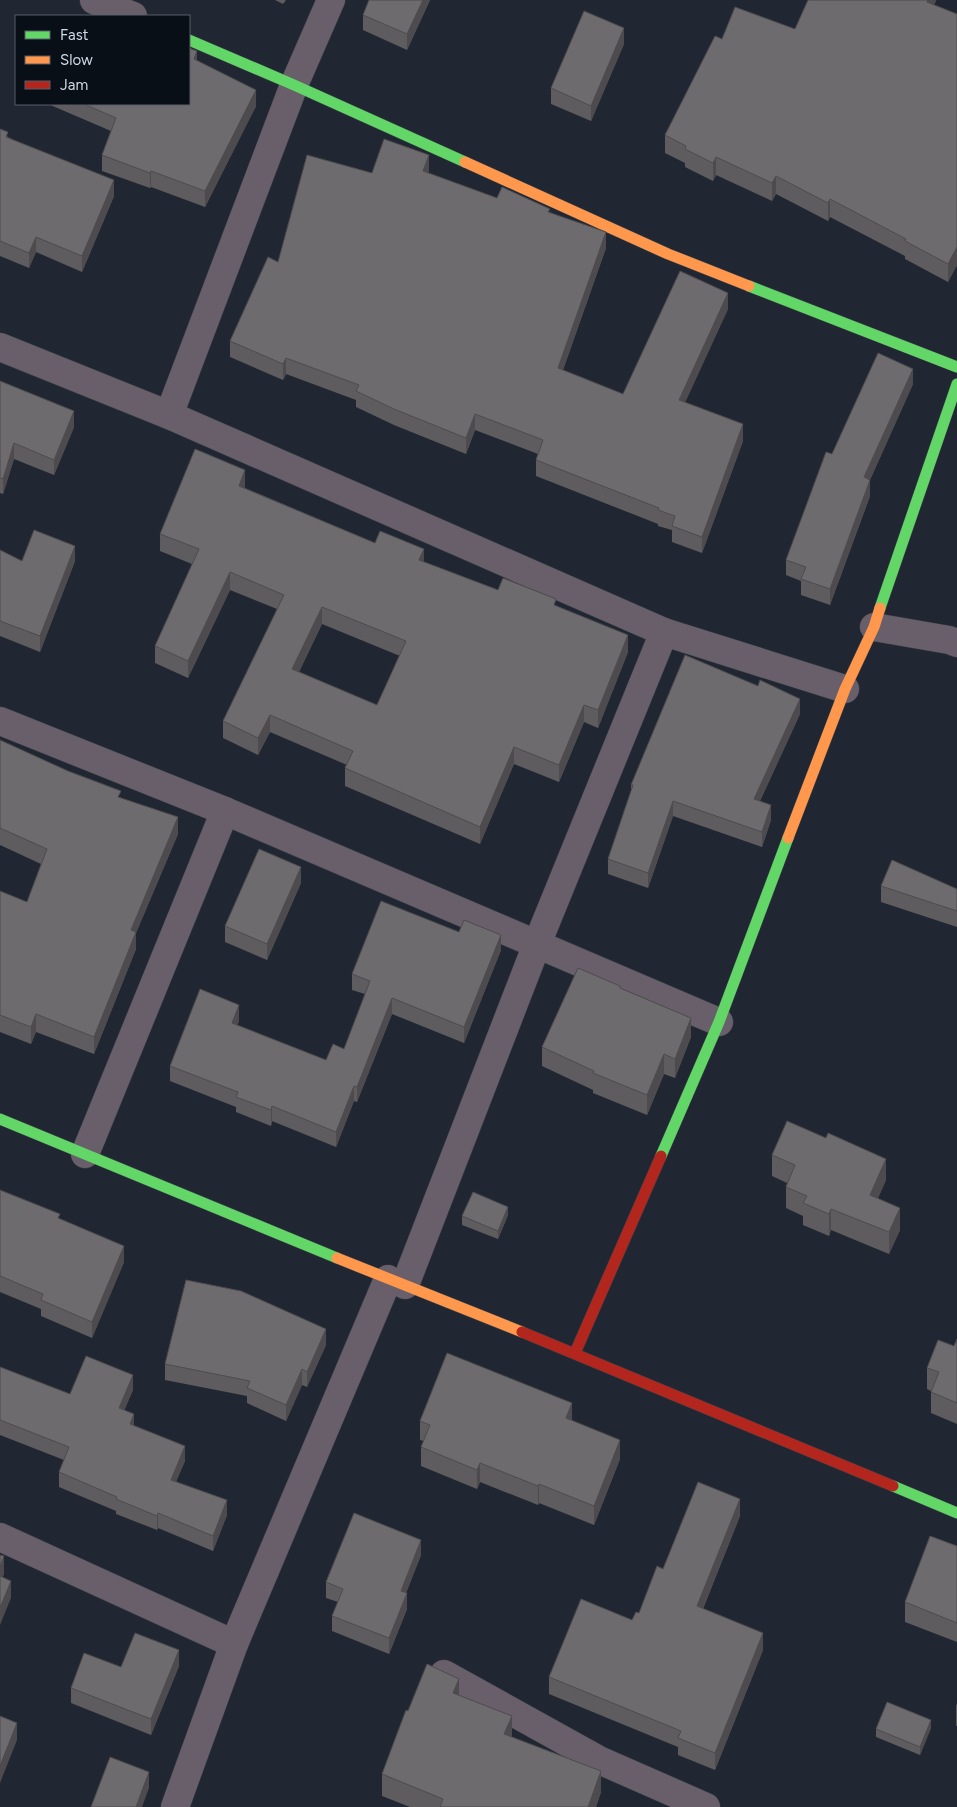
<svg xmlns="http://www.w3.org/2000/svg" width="957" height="1807" viewBox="0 0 957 1807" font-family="Figtree,sans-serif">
  <rect width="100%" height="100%" fill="#202732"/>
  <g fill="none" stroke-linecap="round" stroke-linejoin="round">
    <defs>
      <g id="street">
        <polyline points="94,0 133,16"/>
        <polyline points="0,347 169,415 294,85 331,0"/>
        <polyline points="169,415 664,632 845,689"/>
        <polyline points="874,627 949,640 957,643"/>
        <polyline points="0,721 225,811 719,1022"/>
        <polyline points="85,1154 225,811"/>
        <polyline points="405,1285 537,944 664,632"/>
        <polyline points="0,1537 234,1644"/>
        <polyline points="444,1674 599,1760 706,1807"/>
        <polyline points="175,1807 234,1644 388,1279"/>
      </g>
      <g id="fast">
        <polyline points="189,40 294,85 465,162"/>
        <polyline points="749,286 957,367"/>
        <polyline points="880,608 957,384"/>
        <polyline points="0,1119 337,1258"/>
        <polyline points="661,1156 719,1022 788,838"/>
        <polyline points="893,1486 957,1513"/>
      </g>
      <g id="slow">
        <polyline points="465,162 668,254 749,286"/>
        <polyline points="788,838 845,689 874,627 880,608"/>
        <polyline points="337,1258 522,1332"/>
      </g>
      <g id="jam">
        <polyline points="522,1332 893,1486"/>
        <polyline points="575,1353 661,1156"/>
      </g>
    </defs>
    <use href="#street" stroke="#3a4149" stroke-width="29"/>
    <use href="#fast" stroke="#3a4149" stroke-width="12"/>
    <use href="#slow" stroke="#3a4149" stroke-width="12"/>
    <use href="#jam" stroke="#3a4149" stroke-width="12"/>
    <use href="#street" stroke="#695f6a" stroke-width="28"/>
    <use href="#fast" stroke="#63d668" stroke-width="11"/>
    <use href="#slow" stroke="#ff974d" stroke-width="11"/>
    <use href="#jam" stroke="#b3261e" stroke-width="11"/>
  </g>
  <g fill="#5f5c5f" fill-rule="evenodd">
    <polygon points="275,0 286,0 283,4"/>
    <polygon points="430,0 407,50 363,30 363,15"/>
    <polygon points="936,0 934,5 957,14 957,265 948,282 905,259 905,256 830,217 828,221 776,194 772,201 716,175 713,181 685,167 685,163 665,153 665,135 722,39 795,29"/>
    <polygon points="624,44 591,121 551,104 551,88"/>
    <polygon points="197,60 256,106 205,207 151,187 150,188 102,171 102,155 111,131 48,104 189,104"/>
    <polygon points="0,129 8,137 114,196 82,272 36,252 29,268 0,256"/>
    <polygon points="429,171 428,173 497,198 550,212 606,248 563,370 623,394 728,309 685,402 743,441 702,553 672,542 672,530 658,526 658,524 536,476 536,460 538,454 475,430 466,454 394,425 356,407 356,400 286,374 283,380 230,357 230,341 278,262 372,173"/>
    <polygon points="0,381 74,427 54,475 14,459 3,494 0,493"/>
    <polygon points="913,384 870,480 870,496 830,605 801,595 801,581 786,575 786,560 832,454"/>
    <path d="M 245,488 L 375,543 L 424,562 L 498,590 L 556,606 L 628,652 L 598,728 L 584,722 L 559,782 L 514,764 L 480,844 L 345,786 L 345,768 L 347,765 L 270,732 L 258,755 L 223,738 L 223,721 L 277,609 L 230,590 L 188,678 L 155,663 L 155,646 L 192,564 L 160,551 L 160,534 ZM 322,624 L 400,656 L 377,705 L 299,672 Z"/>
    <polygon points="0,550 22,561 75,561 40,652 0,636"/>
    <polygon points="800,714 760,801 771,820 762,847 673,816 648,888 608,874 608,859 631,791 631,785"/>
    <polygon points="0,740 121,798 178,834 136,933 136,949 94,1054 36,1032 31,1044 0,1032 0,891 27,902 41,864 0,845"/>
    <polygon points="301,883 267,960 225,942 225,926"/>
    <polygon points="881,886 957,889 957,927 881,902"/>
    <polygon points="501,950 464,1043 392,1014 357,1102 354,1101 336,1147 272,1121 271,1126 236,1112 236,1107 170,1081 170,1066 239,1021 237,1026 326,1060 344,1049 365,994 352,990 352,974"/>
    <polygon points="620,988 691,1037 675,1078 664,1074 647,1115 593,1093 593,1090 542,1066 542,1047"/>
    <polygon points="772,1155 886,1180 878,1198 900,1230 889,1254 831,1230 829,1236 803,1225 803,1216 786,1208 786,1187 787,1183 772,1176"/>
    <polygon points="0,1190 60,1219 124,1262 92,1338 41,1316 41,1309 0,1292"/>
    <polygon points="508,1215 498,1239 462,1225 462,1216"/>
    <polygon points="957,1339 957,1424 931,1413 931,1391 927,1389 927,1368 954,1346"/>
    <polygon points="326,1345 307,1387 302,1385 286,1421 247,1403 247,1396 165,1380 165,1364"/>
    <polygon points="0,1367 70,1394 133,1390 124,1410 134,1426 185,1461 176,1481 227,1515 213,1551 158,1528 157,1530 116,1514 116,1511 59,1487 59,1472 64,1460 0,1435"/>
    <polygon points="572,1420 620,1459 594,1525 539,1503 538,1505 480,1482 477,1489 421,1466 421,1447 424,1441 420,1440 420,1421"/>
    <polygon points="740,1516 703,1609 763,1650 715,1770 678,1755 678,1747 549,1694 549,1677 632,1620 639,1613 663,1569"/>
    <polygon points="957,1546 957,1642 905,1622 905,1602"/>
    <polygon points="421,1555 406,1593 407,1609 389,1654 332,1631 332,1616 338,1602 326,1598 326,1582"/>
    <polygon points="179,1666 151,1735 71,1703 71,1688 121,1667"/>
    <polygon points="459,1695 512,1737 601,1792 596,1807 410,1807 382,1796 382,1774 408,1711"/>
    <polygon points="957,1703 957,1726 956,1726 956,1706"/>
    <polygon points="931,1728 920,1755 876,1737 876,1729"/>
  </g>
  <g fill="#4d4b4d">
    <polygon points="423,0 430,0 407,50 407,34"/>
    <polygon points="928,0 936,0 936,1 927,20 927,2"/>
    <polygon points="624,28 624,44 591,121 591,106"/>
    <polygon points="197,51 197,67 194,59"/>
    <polygon points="256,90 256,106 205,207 205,191"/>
    <polygon points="429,155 429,171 423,187 423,171"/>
    <polygon points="716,157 716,175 713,181 713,163"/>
    <polygon points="151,171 151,187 150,188 150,173"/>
    <polygon points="776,176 776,194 772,201 772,183"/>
    <polygon points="114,180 114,196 82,272 82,256"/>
    <polygon points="830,199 830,217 828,221 828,203"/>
    <polygon points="606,232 606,248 558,384 558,368"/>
    <polygon points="36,237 36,252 29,268 29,253"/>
    <polygon points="957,247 957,265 948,282 948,264"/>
    <polygon points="728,293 728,309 679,416 679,400"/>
    <polygon points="286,358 286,374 283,380 283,364"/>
    <polygon points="913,369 913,384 864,493 864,477"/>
    <polygon points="74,411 74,427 54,475 54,460"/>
    <polygon points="475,414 475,430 466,454 466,438"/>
    <polygon points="743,424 743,441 702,553 702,537"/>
    <polygon points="14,443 14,459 3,494 3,479"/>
    <polygon points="245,470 245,488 239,503 239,486"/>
    <polygon points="870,480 870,496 830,605 830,589"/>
    <polygon points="75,546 75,561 40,652 40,636"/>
    <polygon points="424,549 424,566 419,560"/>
    <polygon points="230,572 230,590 188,678 188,661"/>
    <polygon points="322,607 322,624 292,686 292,669"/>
    <polygon points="628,635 628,652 598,728 598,710"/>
    <polygon points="800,699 800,714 754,814 754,799"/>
    <polygon points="584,705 584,722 559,782 559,765"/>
    <polygon points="270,715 270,732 258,755 258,738"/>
    <polygon points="514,747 514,764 480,844 480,827"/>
    <polygon points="673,801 673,816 648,888 648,873"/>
    <polygon points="771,805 771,820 762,847 762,832"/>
    <polygon points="178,817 178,834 136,933 136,949 94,1054 94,1037 131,930"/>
    <polygon points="301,867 301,883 267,960 267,944"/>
    <polygon points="501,935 501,950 464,1043 464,1027"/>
    <polygon points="392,998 392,1014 357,1102 357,1087"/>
    <polygon points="239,1005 239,1021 232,1039 232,1023"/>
    <polygon points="36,1014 36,1032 31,1044 31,1027"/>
    <polygon points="691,1018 691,1037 675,1078 675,1059"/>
    <polygon points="664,1054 664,1074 647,1115 647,1095"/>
    <polygon points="354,1086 354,1101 336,1147 336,1132"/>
    <polygon points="272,1106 272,1121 271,1126 271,1110"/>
    <polygon points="886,1159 886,1180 870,1216 870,1195"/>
    <polygon points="508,1207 508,1215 498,1239 498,1231"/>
    <polygon points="900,1208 900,1230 889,1254 889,1232"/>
    <polygon points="831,1209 831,1230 829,1236 829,1214"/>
    <polygon points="124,1246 124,1262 92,1338 92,1322"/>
    <polygon points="326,1329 326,1345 307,1387 307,1372"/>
    <polygon points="302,1369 302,1385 286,1421 286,1405"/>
    <polygon points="133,1375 133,1390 119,1423 119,1408"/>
    <polygon points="572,1403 572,1422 566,1418"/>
    <polygon points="134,1414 134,1429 130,1424"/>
    <polygon points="620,1440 620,1459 594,1525 594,1506"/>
    <polygon points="185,1446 185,1461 171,1494 171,1480"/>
    <polygon points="480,1463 480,1482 477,1489 477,1470"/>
    <polygon points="539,1484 539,1503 538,1505 538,1486"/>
    <polygon points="740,1499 740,1516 697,1623 697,1606"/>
    <polygon points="227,1500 227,1515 213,1551 213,1536"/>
    <polygon points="158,1513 158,1528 157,1530 157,1516"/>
    <polygon points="421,1540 421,1555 401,1606 401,1591"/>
    <polygon points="4,1556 4,1574 0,1584 0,1567"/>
    <polygon points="11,1581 11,1598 0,1625 0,1608"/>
    <polygon points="407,1593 407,1609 389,1654 389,1638"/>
    <polygon points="763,1633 763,1650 715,1770 715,1753"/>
    <polygon points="179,1650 179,1666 151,1735 151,1719"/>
    <polygon points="459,1679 459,1700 453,1693"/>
    <polygon points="512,1716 512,1737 504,1734"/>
    <polygon points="931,1720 931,1728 920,1755 920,1747"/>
    <polygon points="17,1723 17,1740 0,1783 0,1766"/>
    <polygon points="601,1771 601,1792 596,1807 588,1807"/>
    <polygon points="149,1772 149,1788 142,1807 136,1807"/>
  </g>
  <g fill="#6e6b6e" stroke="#4d4b4d" fill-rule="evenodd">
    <polygon points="369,0 423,0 407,34 363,15"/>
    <polygon points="808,0 928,0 927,2 957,14 957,247 948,264 905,241 906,239 830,199 828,203 776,176 772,183 716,157 713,163 685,149 686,146 665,135 715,36 722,39 735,7 795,29"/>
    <polygon points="584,11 624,28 591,106 551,88"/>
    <polygon points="189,48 197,51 194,59 256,90 205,191 151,171 150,173 102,155 116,118 84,104 189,104"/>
    <polygon points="0,129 8,132 6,137 114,180 82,256 36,237 29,253 0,241"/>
    <polygon points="384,139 429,155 423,171 497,198 502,187 550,209 548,212 606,232 558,368 623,394 680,271 728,293 679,400 743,424 702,537 672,526 675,516 658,510 659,508 536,460 543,440 475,414 466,438 394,409 356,391 359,385 286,358 283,364 230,341 268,257 278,262 307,155 372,173"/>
    <polygon points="878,353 913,369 864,477 870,480 830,589 801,579 806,567 786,560 826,452 832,454"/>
    <polygon points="0,381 74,411 54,460 14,443 3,479 0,478"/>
    <path d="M 195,449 L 245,470 L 239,486 L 375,543 L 380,531 L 424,549 L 419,560 L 498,590 L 503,578 L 556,599 L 554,605 L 628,635 L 598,710 L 584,705 L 559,765 L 514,747 L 480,827 L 345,768 L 353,751 L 270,715 L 258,738 L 223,721 L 284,595 L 230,572 L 188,661 L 155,646 L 199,549 L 160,534 ZM 322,607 L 406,641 L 377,705 L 292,669 Z"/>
    <polygon points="34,530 75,546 40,636 0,621 0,550 22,561"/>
    <polygon points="685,655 758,686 760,680 800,699 754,799 771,805 762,832 673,801 648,873 608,859 633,785 631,785"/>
    <polygon points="0,740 68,771 121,791 118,797 178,817 131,930 136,932 94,1037 36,1014 31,1027 0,1015 0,891 27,902 47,849 0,828"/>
    <polygon points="259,849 301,867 267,944 225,926"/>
    <polygon points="892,860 957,889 957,911 881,886"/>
    <polygon points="381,901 459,932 464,920 501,935 464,1027 392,998 357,1087 354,1086 336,1132 272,1106 271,1110 236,1097 238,1092 170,1066 200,989 239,1005 232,1023 326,1060 333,1044 344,1049 370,981 352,974"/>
    <polygon points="578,968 620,986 620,988 691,1018 675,1059 664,1054 647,1095 593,1073 594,1071 542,1047"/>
    <polygon points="787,1121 826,1138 828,1133 886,1159 870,1195 900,1208 889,1232 831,1209 829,1214 803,1203 807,1196 786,1187 795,1165 772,1155"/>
    <polygon points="0,1190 60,1214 58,1218 124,1246 92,1322 41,1300 43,1294 0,1276"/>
    <polygon points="473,1192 508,1207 498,1231 462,1216"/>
    <polygon points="186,1280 241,1291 326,1329 307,1372 302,1369 286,1405 247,1388 250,1381 165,1364"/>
    <polygon points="957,1339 957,1403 931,1392 939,1372 927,1368 938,1340 954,1346"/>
    <polygon points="447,1353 572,1403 566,1418 620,1440 594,1506 539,1484 538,1486 480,1463 477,1470 421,1447 430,1425 420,1421"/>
    <polygon points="86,1356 133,1375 119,1408 134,1414 130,1424 185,1446 171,1480 227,1500 213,1536 158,1513 157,1516 116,1499 117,1497 59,1472 69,1447 0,1420 0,1367 70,1394"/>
    <polygon points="698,1482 740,1499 697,1606 763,1633 715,1753 678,1738 681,1731 549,1677 581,1599 632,1620 636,1612 639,1613 657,1566 663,1569"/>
    <polygon points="354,1513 421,1540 401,1591 407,1593 389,1638 332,1616 343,1589 326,1582"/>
    <polygon points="930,1536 957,1546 957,1623 905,1602"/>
    <polygon points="0,1555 4,1556 0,1567"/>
    <polygon points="0,1576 11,1581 0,1608"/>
    <polygon points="135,1633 179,1650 151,1719 71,1688 84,1653 121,1667"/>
    <polygon points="427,1664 459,1679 453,1693 512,1716 504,1734 601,1771 588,1807 440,1807 443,1799 382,1774 406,1710 408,1711"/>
    <polygon points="887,1702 931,1720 920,1747 876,1729"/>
    <polygon points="0,1716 17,1723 0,1766"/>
    <polygon points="110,1757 149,1772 136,1807 91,1807"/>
  </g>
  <rect x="15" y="15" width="175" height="90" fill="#090f17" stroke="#585f69"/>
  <rect x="25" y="31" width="25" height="8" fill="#63d668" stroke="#585f69"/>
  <text x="60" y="40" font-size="15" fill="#cfd8e5">Fast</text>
  <rect x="25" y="56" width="25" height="8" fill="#ff974d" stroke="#585f69"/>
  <text x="60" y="65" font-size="15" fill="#cfd8e5">Slow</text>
  <rect x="25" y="81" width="25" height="8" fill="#b3261e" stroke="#585f69"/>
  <text x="60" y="90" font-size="15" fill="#cfd8e5">Jam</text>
</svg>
